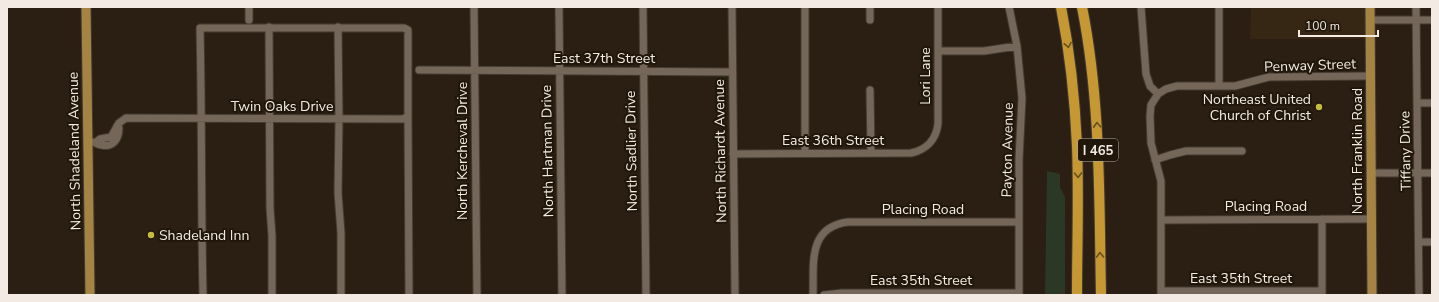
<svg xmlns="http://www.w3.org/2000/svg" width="1439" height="302" viewBox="0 0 1439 302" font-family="'Nunito Sans',sans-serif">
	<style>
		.built { fill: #362614 }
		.green { fill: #2b3826 }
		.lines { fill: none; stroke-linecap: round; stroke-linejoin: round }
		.minor-casing { stroke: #443b33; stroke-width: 9 }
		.major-casing { stroke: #443b33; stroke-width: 11 }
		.highway-casing { stroke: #443b33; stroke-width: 12 }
		.minor { stroke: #746759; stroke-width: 7 }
		.major { stroke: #a58443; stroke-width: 9 }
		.highway { stroke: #c59834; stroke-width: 10 }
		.oneway { stroke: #6a501c }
		.poi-dot { fill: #c4bc3e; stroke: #201609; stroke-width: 1.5 }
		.labels { text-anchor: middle; stroke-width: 4; stroke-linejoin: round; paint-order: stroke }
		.shield { fill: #201609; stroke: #b4aba2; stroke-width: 1 }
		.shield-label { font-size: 13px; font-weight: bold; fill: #f3ebe3 }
		.street-label { font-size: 14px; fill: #f3ebe3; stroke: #201609 }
		.poi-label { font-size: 14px; fill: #f3ebe3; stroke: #201609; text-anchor: end }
	</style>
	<rect width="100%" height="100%" fill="#2a1f12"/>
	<path class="built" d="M1251 7H1365V39H1250Z"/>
	<path class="green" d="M1047 171 1060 174V187L1065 197V295H1045Z"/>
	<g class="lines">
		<defs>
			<path id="minor" d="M249 7V20
				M474 7 477 295
				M559 7 562 295
				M643 7 646 295
				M732 7 735 295
				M1009 7 1017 46 1022 98 1019 160V295
				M1141 7 1146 74 1150 86 1158 94
				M1219 7V86
				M1416 7 1419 295
				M870 20V7
				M1370 20H1432
				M269 27 270 208 272 236V295
				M338 27 339 119 338 193 341 233V295
				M938 51H984L1017 46
				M419 70 732 72
				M870 90 871 153
				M1417 103H1432
				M408 116 409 295
				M92 142C96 142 97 145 101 145 113 148 119 139 119 128L117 126
				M96 142 100 139 111 137 119 123 126 118 403 119 408 116V30L404 28H200C202 117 201 206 203 295
				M805 153V7
				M733 154 911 153C926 150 936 140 938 124V7
				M1155 160 1170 155 1186 151H1242
				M1371 173H1432
				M1161 220 1371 219
				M1419 242H1432
				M1161 291H1322
				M813 295C814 265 807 227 848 222H1019
				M824 295 842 293H1019
				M1161 295V181L1151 143 1150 116 1151 105 1158 94 1166 89 1177 86H1235L1269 77 1370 76
				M1322 295V219"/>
			<path id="major" d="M86 7 90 295
				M1370 7 1372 295"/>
			<path id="highway" d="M1061 7C1070 53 1075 99 1077 146 1079 196 1077 245 1077 295
				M1082 7C1101 102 1099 199 1101 295"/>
		</defs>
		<use href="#minor" class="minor-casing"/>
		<use href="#major" class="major-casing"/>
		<use href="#highway" class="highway-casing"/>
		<use href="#minor" class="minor"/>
		<use href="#major" class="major"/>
		<use href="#highway" class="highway"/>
	</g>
	<defs><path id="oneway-chevron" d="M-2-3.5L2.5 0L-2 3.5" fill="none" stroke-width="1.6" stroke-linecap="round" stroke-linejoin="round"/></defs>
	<g class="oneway">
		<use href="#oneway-chevron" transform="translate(1068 45) rotate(80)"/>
		<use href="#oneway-chevron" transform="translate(1097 125) rotate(-93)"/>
		<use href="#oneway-chevron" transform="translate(1078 175) rotate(89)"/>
		<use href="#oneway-chevron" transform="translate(1100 255) rotate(-92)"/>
	</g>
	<g class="poi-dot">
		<circle cx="1319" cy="107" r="4"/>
		<circle cx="151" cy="235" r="4"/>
	</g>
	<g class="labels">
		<rect class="shield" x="1078" y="139" width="40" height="22" rx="3"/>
		<g class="shield-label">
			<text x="1098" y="155">I 465</text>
		</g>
		<g class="street-label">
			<text x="604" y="63">East 37th Street</text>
			<text transform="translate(1310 65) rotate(-2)" y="5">Penway Street</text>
			<text transform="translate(925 76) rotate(-90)" y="5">Lori Lane</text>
			<text x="282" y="111">Twin Oaks Drive</text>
			<text x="833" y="145">East 36th Street</text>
			<text transform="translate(1007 150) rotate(-89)" y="5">Payton Avenue</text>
			<text transform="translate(74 151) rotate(-91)" y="5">North Shadeland Avenue</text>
			<text transform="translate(462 151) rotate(-90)" y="5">North Kercheval Drive</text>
			<text transform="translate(547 151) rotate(-91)" y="5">North Hartman Drive</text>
			<text transform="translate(631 151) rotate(-91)" y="5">North Sadlier Drive</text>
			<text transform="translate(720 151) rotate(-91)" y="5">North Richardt Avenue</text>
			<text transform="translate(1357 151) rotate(-90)" y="5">North Franklin Road</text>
			<text transform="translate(1405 151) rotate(-91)" y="5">Tiffany Drive</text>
			<text x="1266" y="211">Placing Road</text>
			<text x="923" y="214">Placing Road</text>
			<text x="1241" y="283">East 35th Street</text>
			<text x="921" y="285">East 35th Street</text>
		</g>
		<g class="poi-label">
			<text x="1311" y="104">Northeast United<tspan x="1311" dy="16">Church of Christ</tspan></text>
			<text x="159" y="240" text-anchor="start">Shadeland Inn</text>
		</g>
	</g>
	<rect width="1439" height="302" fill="none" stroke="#f3ebe3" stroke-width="16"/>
	<path d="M1299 30v6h79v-6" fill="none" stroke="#f3ebe3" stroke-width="2"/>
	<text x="1305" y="30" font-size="12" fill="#f3ebe3" stroke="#201609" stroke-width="3" paint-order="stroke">100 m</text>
</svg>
